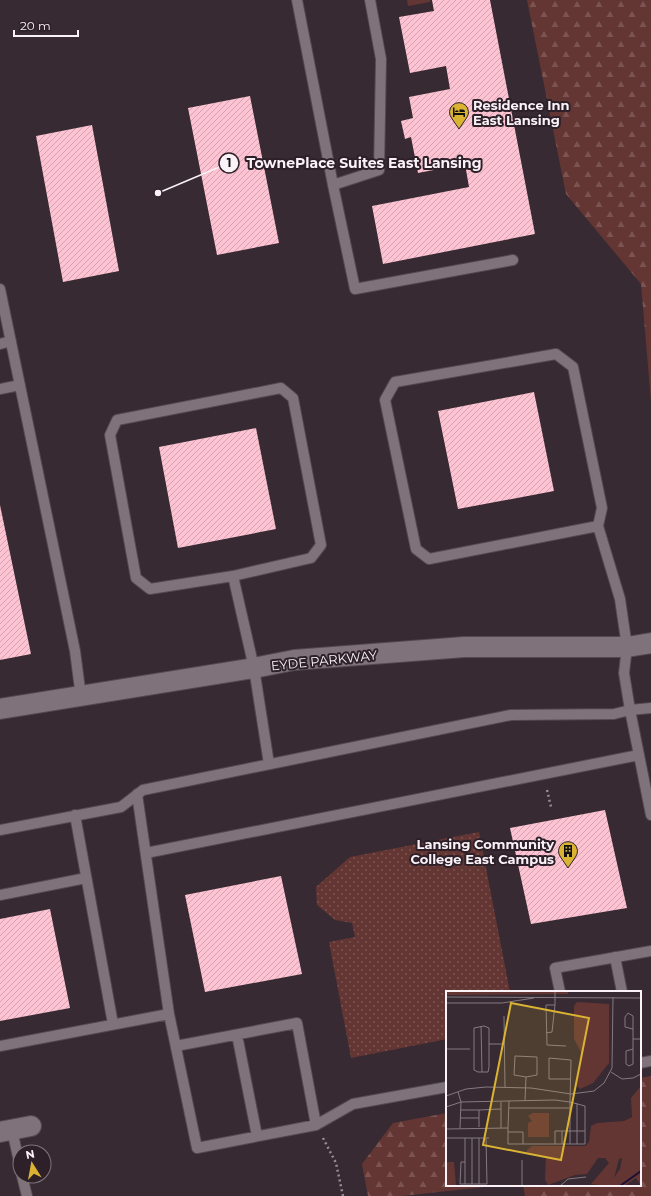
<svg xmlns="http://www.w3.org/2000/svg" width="651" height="1196" viewBox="0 0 651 1196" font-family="Montserrat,sans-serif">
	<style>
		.grass { fill: url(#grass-dots) }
		.forest { fill: url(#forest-firs) }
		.garden { fill: #643633 }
		.building { fill: url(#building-hatch) }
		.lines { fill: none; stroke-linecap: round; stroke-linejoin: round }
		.service-casing { stroke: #53494f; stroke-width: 12 }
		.minor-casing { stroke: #53494f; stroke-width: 22 }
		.path { stroke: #978c93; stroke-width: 2.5; stroke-dasharray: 2 3; stroke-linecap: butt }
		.service { stroke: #80727b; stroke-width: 10 }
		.minor { stroke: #80727b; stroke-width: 20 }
		.labels { text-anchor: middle; stroke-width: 4; stroke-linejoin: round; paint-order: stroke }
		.poi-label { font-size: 13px; font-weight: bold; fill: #faf2f7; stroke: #2d2029; text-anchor: start }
		.street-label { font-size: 13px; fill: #faf2f7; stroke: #2d2029 }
		.inset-river { fill: none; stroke: #1b1034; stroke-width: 2 }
		.inset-road { fill: none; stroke: #857a81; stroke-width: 1 }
		.view { fill: #dab333; fill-opacity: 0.15; stroke: #dab333; stroke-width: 2 }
		.inset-edge { fill: none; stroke: #faf2f7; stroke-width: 2 }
		.leader { fill: none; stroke: #faf2f7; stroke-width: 1.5 }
		.callout-dot { fill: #faf2f7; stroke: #2d2029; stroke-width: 1.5 }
		.mark-label { font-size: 12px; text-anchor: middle; font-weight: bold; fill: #111 }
		.callout-label { font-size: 14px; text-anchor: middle; font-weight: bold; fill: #faf2f7; stroke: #2d2029; stroke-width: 4; stroke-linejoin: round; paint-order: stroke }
	</style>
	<defs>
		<pattern id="grass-dots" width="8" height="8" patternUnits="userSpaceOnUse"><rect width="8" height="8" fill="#643633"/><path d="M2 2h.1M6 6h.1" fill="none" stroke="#7b5451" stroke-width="1.8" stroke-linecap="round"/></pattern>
		<pattern id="forest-firs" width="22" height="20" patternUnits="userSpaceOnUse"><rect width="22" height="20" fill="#643633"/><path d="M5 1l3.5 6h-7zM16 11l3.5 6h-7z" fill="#7b5451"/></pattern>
		<pattern id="building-hatch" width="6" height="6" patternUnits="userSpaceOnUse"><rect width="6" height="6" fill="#fdc3d2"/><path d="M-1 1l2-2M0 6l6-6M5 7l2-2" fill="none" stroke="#d0a4b0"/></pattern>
	</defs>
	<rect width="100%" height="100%" fill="#372a32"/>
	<path class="grass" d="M479 832 510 992H447V1039L351 1058 329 942 355 937 352 923 335 920 317 905 316 887 350 857Z"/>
	<path class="forest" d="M527 0H651V401L641 284 566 194Z
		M651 1076V1196H525L523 1185H640V1078Z
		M447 1113V1185H503L402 1196H368L362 1164 393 1123Z"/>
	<path class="garden" d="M407 0H430V2L408 6Z"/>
	<path class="building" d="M432 0H490L535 234 383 264 372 206 469 187 465 164 418 173 411 137 405 139 401 121 413 118 409 97 450 89 446 66 410 73 399 17 434 11Z
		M250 96 279 243 217 255 188 108Z
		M92 125 119 271 63 282 36 136Z
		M534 392 554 491 458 509 438 411Z
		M256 428 276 529 178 548 159 447Z
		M0 505 31 654 0 660Z
		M605 810 627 908 531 924 510 828Z
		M281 876 302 974 205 992 185 895Z
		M50 909 70 1008 0 1021V919Z"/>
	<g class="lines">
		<defs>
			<path id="service" d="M297 0 333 185 355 289 513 260
				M333 185 379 170 381 59 370 0
				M0 289 75 651 81 697
				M0 344 11 341
				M0 389 20 385
				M598 526 429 559 416 549 385 400 395 382 556 354 573 367 602 508 598 526 620 599 627 647 624 673 630 710 651 708
				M233 576 150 589 136 578 110 435 117 420 281 388 293 398 321 545 311 558 233 576 254 668 269 764
				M137 794 169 1014
				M75 815 113 1024
				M0 830 121 807 143 790 511 715 614 714 630 710 651 815
				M146 853 639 755
				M0 895 86 878
				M615 957 622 992
				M560 992 555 968 651 951
				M237 1035 257 1136
				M0 1046 169 1014 197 1148 316 1125 353 1104 447 1087
				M176 1046 297 1023 316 1125
				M640 1063 651 1061
				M12 1130 20 1166
				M22 1176 27 1196"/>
			<path id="minor" d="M0 709 254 668 294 660 464 647H627L651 643
				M0 1132 31 1126"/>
		</defs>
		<use href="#service" class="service-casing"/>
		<use href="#minor" class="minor-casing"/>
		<path class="path" d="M547 790 551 807
			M323 1138 336 1163 343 1196"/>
		<use href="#service" class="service"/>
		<use href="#minor" class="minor"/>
	</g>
	<defs>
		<symbol id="hotel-pin" viewBox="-11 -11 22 30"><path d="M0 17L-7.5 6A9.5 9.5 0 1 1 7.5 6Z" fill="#dab333" stroke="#2d2029"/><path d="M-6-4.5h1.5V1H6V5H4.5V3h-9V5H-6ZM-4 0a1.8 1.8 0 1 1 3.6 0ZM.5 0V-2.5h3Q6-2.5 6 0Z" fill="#111"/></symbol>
		<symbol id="building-pin" viewBox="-11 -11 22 30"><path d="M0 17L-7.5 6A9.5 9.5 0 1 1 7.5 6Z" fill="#dab333" stroke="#2d2029"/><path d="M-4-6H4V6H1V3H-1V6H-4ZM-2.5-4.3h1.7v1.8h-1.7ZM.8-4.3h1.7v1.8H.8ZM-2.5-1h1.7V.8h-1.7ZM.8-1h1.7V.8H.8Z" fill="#111"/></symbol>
	</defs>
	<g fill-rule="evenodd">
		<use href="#hotel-pin" x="448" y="101" width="22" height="30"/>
		<use href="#building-pin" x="557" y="840" width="22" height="30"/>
	</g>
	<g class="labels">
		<g class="poi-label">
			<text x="473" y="110">Residence Inn<tspan x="473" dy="15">East Lansing</tspan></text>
			<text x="554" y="849" text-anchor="end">Lansing Community<tspan x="554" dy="15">College East Campus</tspan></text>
		</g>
		<g class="street-label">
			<text transform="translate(324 660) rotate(-6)" y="5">EYDE PARKWAY</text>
		</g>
	</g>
	<g transform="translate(446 991)">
		<rect width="195" height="195" fill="#372a32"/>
		<path d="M87 122H103V146H82V132L86 130 82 125Z" fill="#643633"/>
		<path d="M131 11 163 13V72L147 92 134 98 131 95 135 61 128 48V15ZM195 95V161L173 168 167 191 163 195 145 193 163 172 159 167H152L141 183 129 184 102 194 99 189 100 165 81 163V159L86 155H139L143 151 145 135 151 132 178 130 186 126 185 107ZM0 171H8L10 194 52 195H0Z" fill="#643633"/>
		<path d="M195 155V195L190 187 178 195H159L160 190 167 188 174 178 177 163Z" fill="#643633"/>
		<path d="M0 0H122V3L0 4Z" fill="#643633"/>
		<path class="inset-river" d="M174 195 195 180"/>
		<path class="inset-road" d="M109 0V14H100L101 54 120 55M0 6 195 7M0 12H56L88 7M58 25 59 97M35 35 36 81M38 35 43 37V76L42 81H32L28 79V37ZM187 38 179 36V26L182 22 187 25V48H195M100 42 106 41 109 14M187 48V73L183 75 180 73V60L187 58M43 53H58M0 58H24M165 81 176 88 187 87 195 83M12 101 15 111 14 137M0 105 20 98 40 96 85 97 125 103 148 100 158 92 166 77 167 6M79 109 80 86 91 84V66L69 65 68 84 80 86M0 116 15 111 109 109 124 111V153M63 117H124M15 119H33V136M33 119 55 118M14 127H33M55 137V111M62 137 63 110M0 138 62 137V153H139V115L124 111 125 69 103 67V88H124M116 140V153M62 141H77V153M0 147H43M19 147V171H15L14 193H41L40 147M109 153V140H139M131 153V112M76 169V195M19 193V171M26 193V147M33 193V147M114 195 122 188 140 186"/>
		<path class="view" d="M65 12 143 27 115 169 37 154Z"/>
		<rect width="195" height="195" class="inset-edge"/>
	</g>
	<path class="leader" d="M158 193L229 163"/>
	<g class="callout-dot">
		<circle cx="158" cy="193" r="4"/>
		<circle cx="229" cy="163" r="10"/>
	</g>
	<g class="mark-label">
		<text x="229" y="167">1</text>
	</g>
	<g class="callout-label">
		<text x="364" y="168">TownePlace Suites East Lansing</text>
	</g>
	<g transform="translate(32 1164) rotate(349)"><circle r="19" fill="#2d2029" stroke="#7f747b"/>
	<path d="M0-3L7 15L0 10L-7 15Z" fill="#dab333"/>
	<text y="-6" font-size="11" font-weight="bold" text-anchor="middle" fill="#faf2f7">N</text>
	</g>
	<path d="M14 30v6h64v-6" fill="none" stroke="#faf2f7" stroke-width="2"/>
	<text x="20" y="30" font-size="12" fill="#faf2f7" stroke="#2d2029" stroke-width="3" paint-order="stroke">20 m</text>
</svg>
